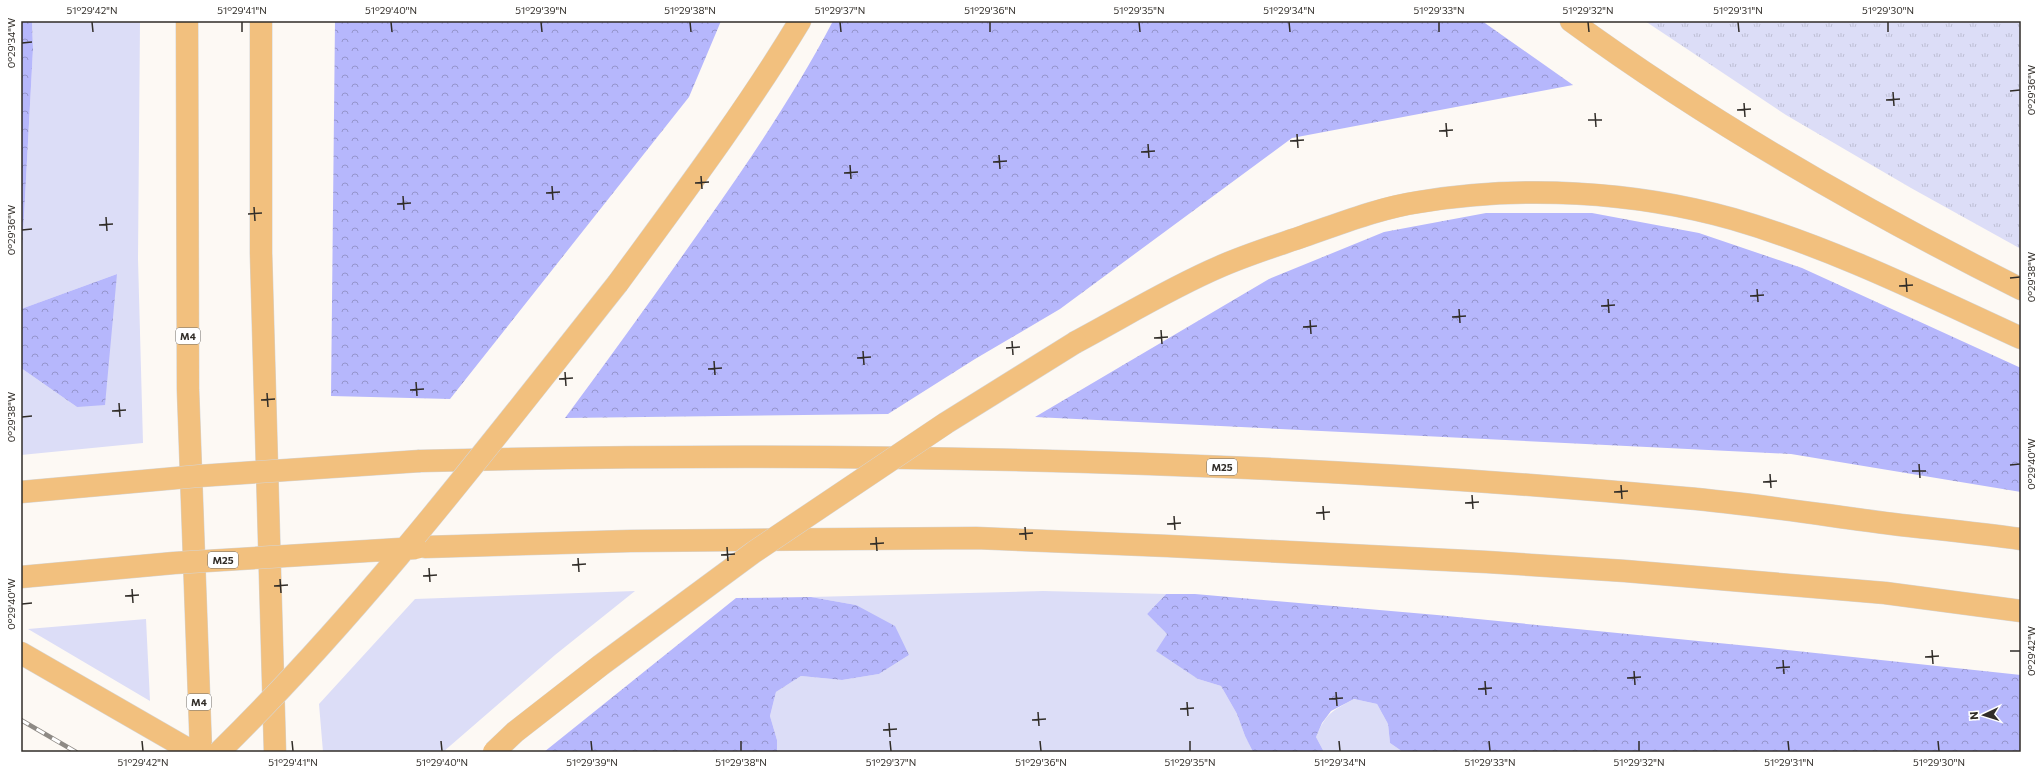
<svg xmlns="http://www.w3.org/2000/svg" width="2042" height="773" viewBox="0 0 2042 773" font-family="Commissioner,sans-serif">
	<style>
		.grass { fill: #dcddf7 }
		.forest { fill: url(#forest-crowns) }
		.park { fill: url(#park-tufts) }
		.lines { fill: none; stroke-linecap: round; stroke-linejoin: round }
		.highway-casing { stroke: #d6d5d4; stroke-width: 23 }
		.highway { stroke: #f2c07e; stroke-width: 22 }
		.rail-casing { stroke: #8e8a85; stroke-width: 4.5 }
		.rail { stroke: #fff; stroke-width: 3; stroke-dasharray: 9; stroke-linecap: butt }
		.highway-bridge-casing { stroke: #d6d5d4; stroke-width: 23; stroke-linecap: butt }
		.highway-bridge { stroke: #f2c07e; stroke-width: 22 }
		.ticks { fill: none; stroke: #312d28; stroke-width: 1.5 }
		.labels { text-anchor: middle; stroke-width: 3; stroke-linejoin: round; paint-order: stroke }
		.shield { fill: #fff; stroke: #6f6c68; stroke-width: 1 }
		.shield-label { font-size: 10px; font-weight: bold; fill: #312d28 }
		.neatline { fill: none; stroke: #312d28; stroke-width: 1.5 }
		.ticks-label { font-size: 10px; text-anchor: middle; fill: #312d28 }
	</style>
	<defs>
		<pattern id="forest-crowns" width="20" height="18" patternUnits="userSpaceOnUse"><rect width="20" height="18" fill="#b6b7fc"/><path d="M2 6a3 3 0 1 1 6 0M12 15a3 3 0 1 1 6 0" fill="none" stroke="#9595cc"/></pattern>
		<pattern id="park-tufts" width="24" height="20" patternUnits="userSpaceOnUse"><rect width="24" height="20" fill="#dcddf7"/><path d="M3 7l-1-3M5 7V3M7 7l1-3M15 17l-1-3M17 17v-4M19 17l1-3" fill="none" stroke="#bdbed4"/></pattern>
	</defs>
	<rect width="100%" height="100%" fill="#fdf9f4"/>
	<path class="grass" d="M32 21H140L138 259 143 443 21 455V368L77 407 117 274 21 309V272L33 49Z
		M635 591 555 655 443 752H323L319 704 415 599Z
		M1043 591 1166 594 1147 614 1167 634 1198 679 1221 686 1237 714 1245 736 1253 752H777V740L770 716 776 692 801 676 842 680 879 674 909 655 856 605 811 597Z
		M146 619 150 701 28 629Z
		M1354 699 1377 704 1388 724 1390 743 1403 752H1324L1316 737C1326 713 1332 711 1354 699Z"/>
	<path class="forest" d="M21 21H32L33 49 21 272Z
		M335 21H721L689 97 450 399 331 396Z
		M833 21H1482L1573 85 1292 138 1060 309 975 359 888 414 565 418C614 352 662 285 709 218 753 155 797 90 833 21Z
		M1486 213H1592L1699 233 1802 268 2021 368V492L1791 454 1035 417 1269 279 1384 232Z
		M117 274 105 405 77 407 21 368V309Z
		M1166 594H1195L1437 615 1769 648 2021 675V752H1403L1390 743 1388 724 1377 704 1354 699 1331 711 1322 723 1316 737 1324 752H1253L1245 736 1237 714 1221 686 1198 679 1156 651 1167 634 1147 614Z
		M811 597 856 605 895 626 909 655 879 674 842 680 801 676 776 692 770 716 777 740V752H544L736 598Z"/>
	<path class="park" d="M1645 21H2021V249L1911 188 1786 115Z"/>
	<g class="lines">
		<defs>
			<path id="highway" d="M187 21 188 390 201 752
				M261 21V253L275 752
				M1571 21C1712 124 1865 211 2021 289
				M618 283C681 197 745 112 800 21
				M1076 342C1123 317 1170 288 1219 267 1246 255 1275 246 1304 236 1342 223 1379 208 1419 202 1522 185 1633 191 1733 219 1833 248 1927 295 2021 338
				M420 461C842 450 1265 459 1685 498 1755 504 1823 515 1893 524 1936 529 1978 533 2021 539
				M425 547 630 541 976 538 1168 546 1487 562 1625 571 1885 593 2021 611
				M21 653 193 752"/>
		</defs>
		<use href="#highway" class="highway-casing"/>
		<use href="#highway" class="highway"/>
		<defs>
			<path id="rail" d="M21 720 76 752"/>
		</defs>
		<use href="#rail" class="rail-casing"/>
		<use href="#rail" class="rail"/>
		<defs>
			<path id="highway-bridge" d="M21 492 199 476 420 461
				M21 577 174 563 416 548
				M219 752C366 608 490 444 618 283
				M494 752 515 732 601 665 754 552 946 423 1076 342"/>
		</defs>
		<use href="#highway-bridge" class="highway-bridge-casing"/>
		<use href="#highway-bridge" class="highway-bridge"/>
	</g>
	<path class="ticks" d="M92 22 93 32M242 22V32M391 22 392 32M541 22 542 32M690 22 691 32M840 22 841 32M990 22V32M1139 22 1140 32M1289 22 1290 32M1439 22V32M1588 22 1589 32M1738 22 1739 32M1888 22V32M22 43 32 42M2010 91 2020 90M1893 92 1894 106M1886 100 1900 99M1744 103 1745 117M1737 110 1751 109M1595 113 1596 127M1588 120H1602M1446 123 1447 137M1439 131 1453 130M1297 134 1298 148M1290 141 1304 140M1148 144 1149 158M1141 152 1155 151M999 155 1000 169M993 162 1007 161M850 165 851 179M844 173 858 172M701 176 702 189M695 183 709 182M552 186 553 200M546 193 560 192M403 196 404 210M397 204 411 203M254 207 255 221M248 214 262 213M106 217 107 231M99 225 113 224M22 230 32 229M1906 278 1907 292M2010 278 2020 277M1899 286 1913 285M1757 289 1758 302M1750 296 1764 295M1608 299 1609 313M1601 306 1615 305M1459 309 1460 323M1452 317 1466 316M1310 320 1311 334M1303 327 1317 326M1161 330 1162 344M1154 338 1168 337M1012 341 1013 355M1006 348 1020 347M863 351 864 365M857 358 871 357M714 361 715 375M708 369 722 368M565 372 566 386M559 379 573 378M416 382 417 396M410 390 424 389M267 393 268 407M261 400 275 399M119 403 120 417M112 411 126 410M22 417 32 416M1919 464 1920 478M2010 465 2020 464M1912 471H1926M1770 474 1771 488M1763 482 1777 481M1621 485 1622 499M1614 492 1628 491M1472 495 1473 509M1465 503 1479 502M1323 506 1324 520M1316 513 1330 512M1174 516 1175 530M1167 524 1181 523M1025 527 1026 540M1019 534 1033 533M876 537 877 551M870 544 884 543M727 547 728 561M721 555 735 554M578 558 579 572M572 565 586 564M429 568 430 582M423 576 437 575M280 579 281 593M274 586 288 585M132 589 133 603M125 596 139 595M22 604 32 603M1932 650 1933 664M2010 651H2020M1925 657 1939 656M1783 660 1784 674M1776 668 1790 667M1634 671 1635 685M1627 678 1641 677M1485 681 1486 695M1478 689 1492 688M1336 692 1337 706M1329 699 1343 698M1187 702 1188 716M1180 709 1194 708M1038 712 1039 726M1032 720 1046 719M889 723 890 737M883 730 897 729M142 741 143 751M292 741 293 751M441 741 442 751M591 741 592 751M741 741V751M890 741 891 751M1040 741 1041 751M1190 741V751M1339 741 1340 751M1489 741 1490 751M1639 741V751M1788 741 1789 751M1938 741 1939 751"/>
	<g class="labels">
		<g class="shield">
			<rect x="176" y="328" width="24" height="16" rx="3"/>
			<rect x="1207" y="459" width="30" height="16" rx="3"/>
			<rect x="208" y="552" width="30" height="16" rx="3"/>
			<rect x="187" y="694" width="24" height="16" rx="3"/>
		</g>
		<g class="shield-label">
			<text x="188" y="340">M4</text>
			<text x="1222" y="471">M25</text>
			<text x="223" y="564">M25</text>
			<text x="199" y="706">M4</text>
		</g>
	</g>
	<rect width="2042" height="773" fill="none" stroke="#ffffff" stroke-width="44"/>
	<g transform="translate(1984 715) rotate(266)" stroke="#ffffff" stroke-width="3" paint-order="stroke">
	<path d="M0-3L7 15L0 10L-7 15Z" fill="#312d28"/>
	<text y="-6" font-size="11" font-weight="bold" text-anchor="middle" fill="#312d28">N</text>
	</g>
	<rect x="22" y="22" width="1998" height="729" class="neatline"/>
	<g class="ticks-label">
		<text x="92" y="14">51°29'42"N</text>
		<text x="242" y="14">51°29'41"N</text>
		<text x="391" y="14">51°29'40"N</text>
		<text x="541" y="14">51°29'39"N</text>
		<text x="690" y="14">51°29'38"N</text>
		<text x="840" y="14">51°29'37"N</text>
		<text x="990" y="14">51°29'36"N</text>
		<text x="1139" y="14">51°29'35"N</text>
		<text x="1289" y="14">51°29'34"N</text>
		<text x="1439" y="14">51°29'33"N</text>
		<text x="1588" y="14">51°29'32"N</text>
		<text x="1738" y="14">51°29'31"N</text>
		<text x="1888" y="14">51°29'30"N</text>
		<text transform="translate(11 43) rotate(-90)" y="4">0°29'34"W</text>
		<text transform="translate(2031 90) rotate(-90)" y="4">0°29'36"W</text>
		<text transform="translate(11 230) rotate(-90)" y="4">0°29'36"W</text>
		<text transform="translate(2031 277) rotate(-90)" y="4">0°29'38"W</text>
		<text transform="translate(11 417) rotate(-90)" y="4">0°29'38"W</text>
		<text transform="translate(2031 464) rotate(-90)" y="4">0°29'40"W</text>
		<text transform="translate(11 604) rotate(-90)" y="4">0°29'40"W</text>
		<text transform="translate(2031 651) rotate(-90)" y="4">0°29'42"W</text>
		<text x="143" y="766">51°29'42"N</text>
		<text x="293" y="766">51°29'41"N</text>
		<text x="442" y="766">51°29'40"N</text>
		<text x="592" y="766">51°29'39"N</text>
		<text x="741" y="766">51°29'38"N</text>
		<text x="891" y="766">51°29'37"N</text>
		<text x="1041" y="766">51°29'36"N</text>
		<text x="1190" y="766">51°29'35"N</text>
		<text x="1340" y="766">51°29'34"N</text>
		<text x="1490" y="766">51°29'33"N</text>
		<text x="1639" y="766">51°29'32"N</text>
		<text x="1789" y="766">51°29'31"N</text>
		<text x="1939" y="766">51°29'30"N</text>
	</g>
</svg>
